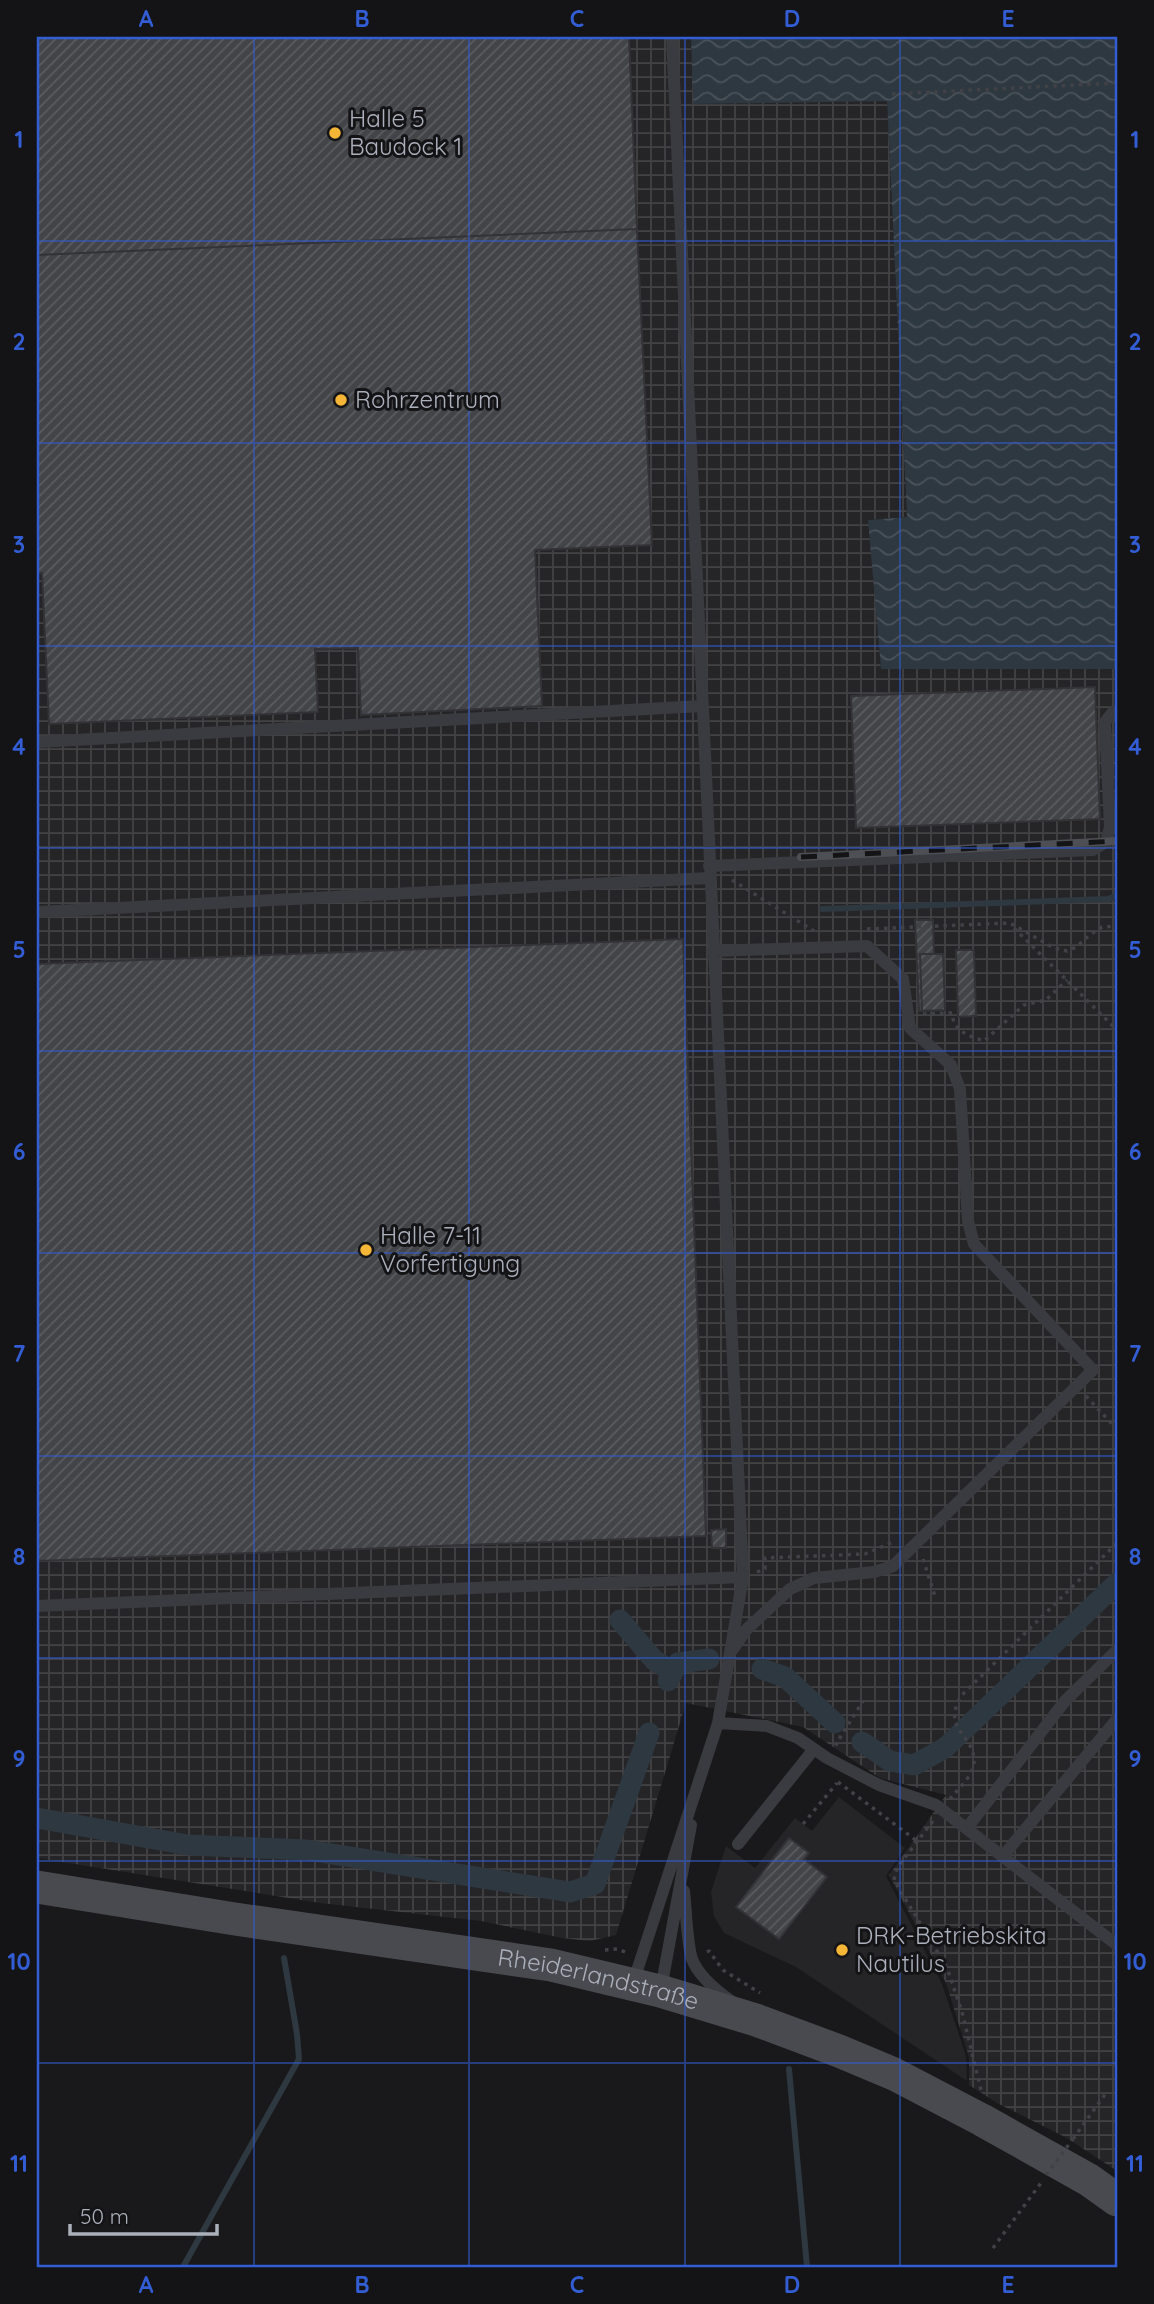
<svg xmlns="http://www.w3.org/2000/svg" width="1154" height="2304" viewBox="0 0 1154 2304" font-family="Quicksand,sans-serif">
	<style>
		.built { fill: #252528 }
		.industrial { fill: url(#industrial-grid) }
		.water { fill: url(#water-waves) }
		.lines { fill: none; stroke-linecap: round; stroke-linejoin: round }
		.stream { stroke: #2e3840; stroke-width: 6 }
		.canal { stroke: #2e3840; stroke-width: 21 }
		.building { fill: url(#building-hatch); stroke: #333337; stroke-width: 2 }
		.path { stroke: #404247; stroke-width: 3.5; stroke-dasharray: 3.5 5; stroke-linecap: butt }
		.service { stroke: #3a3b40; stroke-width: 12 }
		.secondary { stroke: #484a50; stroke-width: 33 }
		.rail-casing { stroke: #4d4f55; stroke-width: 8 }
		.rail { stroke: #141416; stroke-width: 5; stroke-dasharray: 16; stroke-linecap: butt }
		.path-bridge { stroke: #404247; stroke-width: 3.5; stroke-dasharray: 3.5 5; stroke-linecap: butt }
		.grid { fill: none; stroke: #325dd4; stroke-width: 2; stroke-opacity: 0.55 }
		.poi-dot { fill: #f5b537; stroke: #141416; stroke-width: 2.5 }
		.labels { text-anchor: middle; stroke-width: 6; stroke-linejoin: round; paint-order: stroke }
		.poi-label { font-size: 24px; fill: #abb0bb; stroke: #141416; text-anchor: start }
		.street-label { font-size: 24px; fill: #abb0bb; stroke: #141416 }
		.neatline { fill: none; stroke: #325dd4; stroke-width: 2.5 }
		.grid-label { font-size: 23px; text-anchor: middle; font-weight: bold; fill: #325dd4 }
	</style>
	<defs>
		<pattern id="industrial-grid" width="8" height="8" patternUnits="userSpaceOnUse" patternTransform="scale(1.75)"><rect width="8" height="8" fill="#252528"/><path d="M0 4h8M4 0v8" fill="none" stroke="#424245"/></pattern>
		<pattern id="water-waves" width="16" height="10" patternUnits="userSpaceOnUse" patternTransform="scale(1.75)"><rect width="16" height="10" fill="#2e3840"/><path d="M0 5q4-4 8 0t8 0" fill="none" stroke="#4a525a"/></pattern>
		<pattern id="building-hatch" width="6" height="6" patternUnits="userSpaceOnUse" patternTransform="scale(1.75)"><rect width="6" height="6" fill="#434448"/><path d="M-1 1l2-2M0 6l6-6M5 7l2-2" fill="none" stroke="#5b5c60"/></pattern>
	</defs>
	<rect width="100%" height="100%" fill="#19191b"/>
	<path class="built" d="M839 1797 905 1848 886 1876 942 1984 966 2056 967 2081 796 1967 724 1933 714 1916 711 1892 726 1846 755 1868 795 1818 812 1831Z"/>
	<path class="industrial" d="M37 37H691L694 104 887 100 907 517 869 520 881 669H1117V2171L1067 2138 997 2103 969 2085V2057L946 1983 889 1875 946 1795 880 1778 803 1727 686 1703 616 1935 590 1941 562 1938 481 1921 320 1903 37 1858Z"/>
	<path class="water" d="M691 37H1117V669H881L868 520 907 517 887 101 693 104Z"/>
	<g class="lines">
		<path class="stream" d="M822 909 1109 899 1117 895
			M789 2069 807 2267
			M183 2267 299 2059 297 2034 284 1958"/>
		<path class="canal" d="M620 1620 654 1660 673 1672
			M762 1669 785 1677 835 1723
			M668 1681 678 1663 709 1659
			M862 1742 890 1761 914 1765 945 1748 1117 1583
			M37 1818 188 1845 307 1850 570 1892 595 1884 649 1733"/>
	</g>
	<path class="building" d="M37 37H629L637 229 37 255Z
		M637 229 652 545 535 550 542 706 361 715 358 648 315 649 318 712 49 724 42 573H37V255Z
		M1095 687 1100 819 856 828 851 696Z
		M915 920H933L934 954H920L922 1011H919Z
		M683 939 706 1536 37 1561V964Z
		M956 950H974L976 1016 958 1017Z
		M920 954H943L945 1010 922 1011Z
		M726 1529V1548H712L711 1530Z
		M789 1838 809 1853 804 1859 827 1877 779 1939 736 1907Z"/>
	<g class="lines">
		<path class="path" d="M892 94 1117 83
			M732 880 814 931
			M1014 928 1117 1030
			M867 929 1010 923 1054 948 1067 951 1076 947 1091 934 1102 927 1117 926
			M923 1014 952 1013C953 1031 969 1036 984 1041L1024 1005 1046 1000 1067 980
			M1086 1396 1113 1425
			M923 1559 935 1596
			M757 1572 765 1569V1558L865 1554 893 1542
			M838 1745 836 1744 863 1701
			M838 1782 917 1841
			M950 1799C959 1788 973 1776 974 1762 975 1734 941 1731 961 1696L1117 1543
			M933 1821 897 1868 894 1880 947 1968 962 2012 981 2090
			M803 1824 837 1783
			M605 1950 617 1949 628 1953
			M707 1952 709 1951 723 1970 760 1993
			M1073 2139 1106 2093
			M993 2248 1041 2183"/>
		<path class="service" d="M37 742 702 706
			M709 866 1093 850 1106 842 1110 827 1105 722 1113 712 1117 711
			M37 912 709 878
			M713 951 867 946 903 979 910 1028 951 1065 960 1089 968 1221 974 1244 1093 1370 893 1566 874 1572 814 1578 790 1589 746 1630 733 1649
			M37 1606 743 1577
			M718 1723 767 1726 798 1738 827 1758 879 1785 936 1805 1117 1945
			M967 1828 1065 1701 1117 1650
			M738 1844 814 1749
			M1003 1856 1117 1719
			M684 1891C686 1908 687 1945 692 1959 698 1975 717 1991 731 2001
			M633 1983 718 1723 743 1577 672 37
			M661 1989 691 1825"/>
		<path class="secondary" id="s1" d="M37 1887 235 1919 551 1965 660 1991 756 2020 839 2051 894 2074 982 2120 1089 2180 1117 2200"/>
		<defs>
			<path id="rail" d="M801 857 1117 841"/>
		</defs>
		<use href="#rail" class="rail-casing"/>
		<use href="#rail" class="rail"/>
		<path class="path-bridge" d="M1046 2175 1073 2139"/>
	</g>
	<path class="grid" d="M254 37V2267M469 37V2267M685 37V2267M900 37V2267M37 241H1117M37 443H1117M37 646H1117M37 848H1117M37 1051H1117M37 1253H1117M37 1456H1117M37 1658H1117M37 1861H1117M37 2063H1117"/>
	<g class="poi-dot">
		<circle cx="335" cy="133" r="7"/>
		<circle cx="341" cy="400" r="7"/>
		<circle cx="366" cy="1250" r="7"/>
		<circle cx="842" cy="1950" r="7"/>
	</g>
	<g class="labels">
		<g class="poi-label">
			<text x="349" y="127">Halle 5<tspan x="349" dy="28">Baudock 1</tspan></text>
			<text x="355" y="408">Rohrzentrum</text>
			<text x="380" y="1244">Halle 7-11<tspan x="380" dy="28">Vorfertigung</tspan></text>
			<text x="856" y="1944">DRK-Betriebskita<tspan x="856" dy="28">Nautilus</tspan></text>
		</g>
		<g class="street-label">
			<text dy="8" stroke="none"><textPath href="#s1" startOffset="569">Rheiderlandstraße</textPath></text>
		</g>
	</g>
	<rect width="1154" height="2304" fill="none" stroke="#141416" stroke-width="77"/>
	<path d="M70 2224v10h147v-10" fill="none" stroke="#abb0bb" stroke-width="3.5"/>
	<text x="80" y="2224" font-size="21" fill="#abb0bb" stroke="#141416" stroke-width="5" paint-order="stroke">50 m</text>
	<rect x="38" y="38" width="1078" height="2228" class="neatline"/>
	<g class="grid-label">
		<text x="146" y="27">A</text>
		<text x="362" y="27">B</text>
		<text x="577" y="27">C</text>
		<text x="792" y="27">D</text>
		<text x="1008" y="27">E</text>
		<text x="19" y="148">1</text>
		<text x="1135" y="148">1</text>
		<text x="19" y="350">2</text>
		<text x="1135" y="350">2</text>
		<text x="19" y="553">3</text>
		<text x="1135" y="553">3</text>
		<text x="19" y="755">4</text>
		<text x="1135" y="755">4</text>
		<text x="19" y="958">5</text>
		<text x="1135" y="958">5</text>
		<text x="19" y="1160">6</text>
		<text x="1135" y="1160">6</text>
		<text x="19" y="1362">7</text>
		<text x="1135" y="1362">7</text>
		<text x="19" y="1565">8</text>
		<text x="1135" y="1565">8</text>
		<text x="19" y="1767">9</text>
		<text x="1135" y="1767">9</text>
		<text x="19" y="1970">10</text>
		<text x="1135" y="1970">10</text>
		<text x="19" y="2172">11</text>
		<text x="1135" y="2172">11</text>
		<text x="146" y="2293">A</text>
		<text x="362" y="2293">B</text>
		<text x="577" y="2293">C</text>
		<text x="792" y="2293">D</text>
		<text x="1008" y="2293">E</text>
	</g>
</svg>
